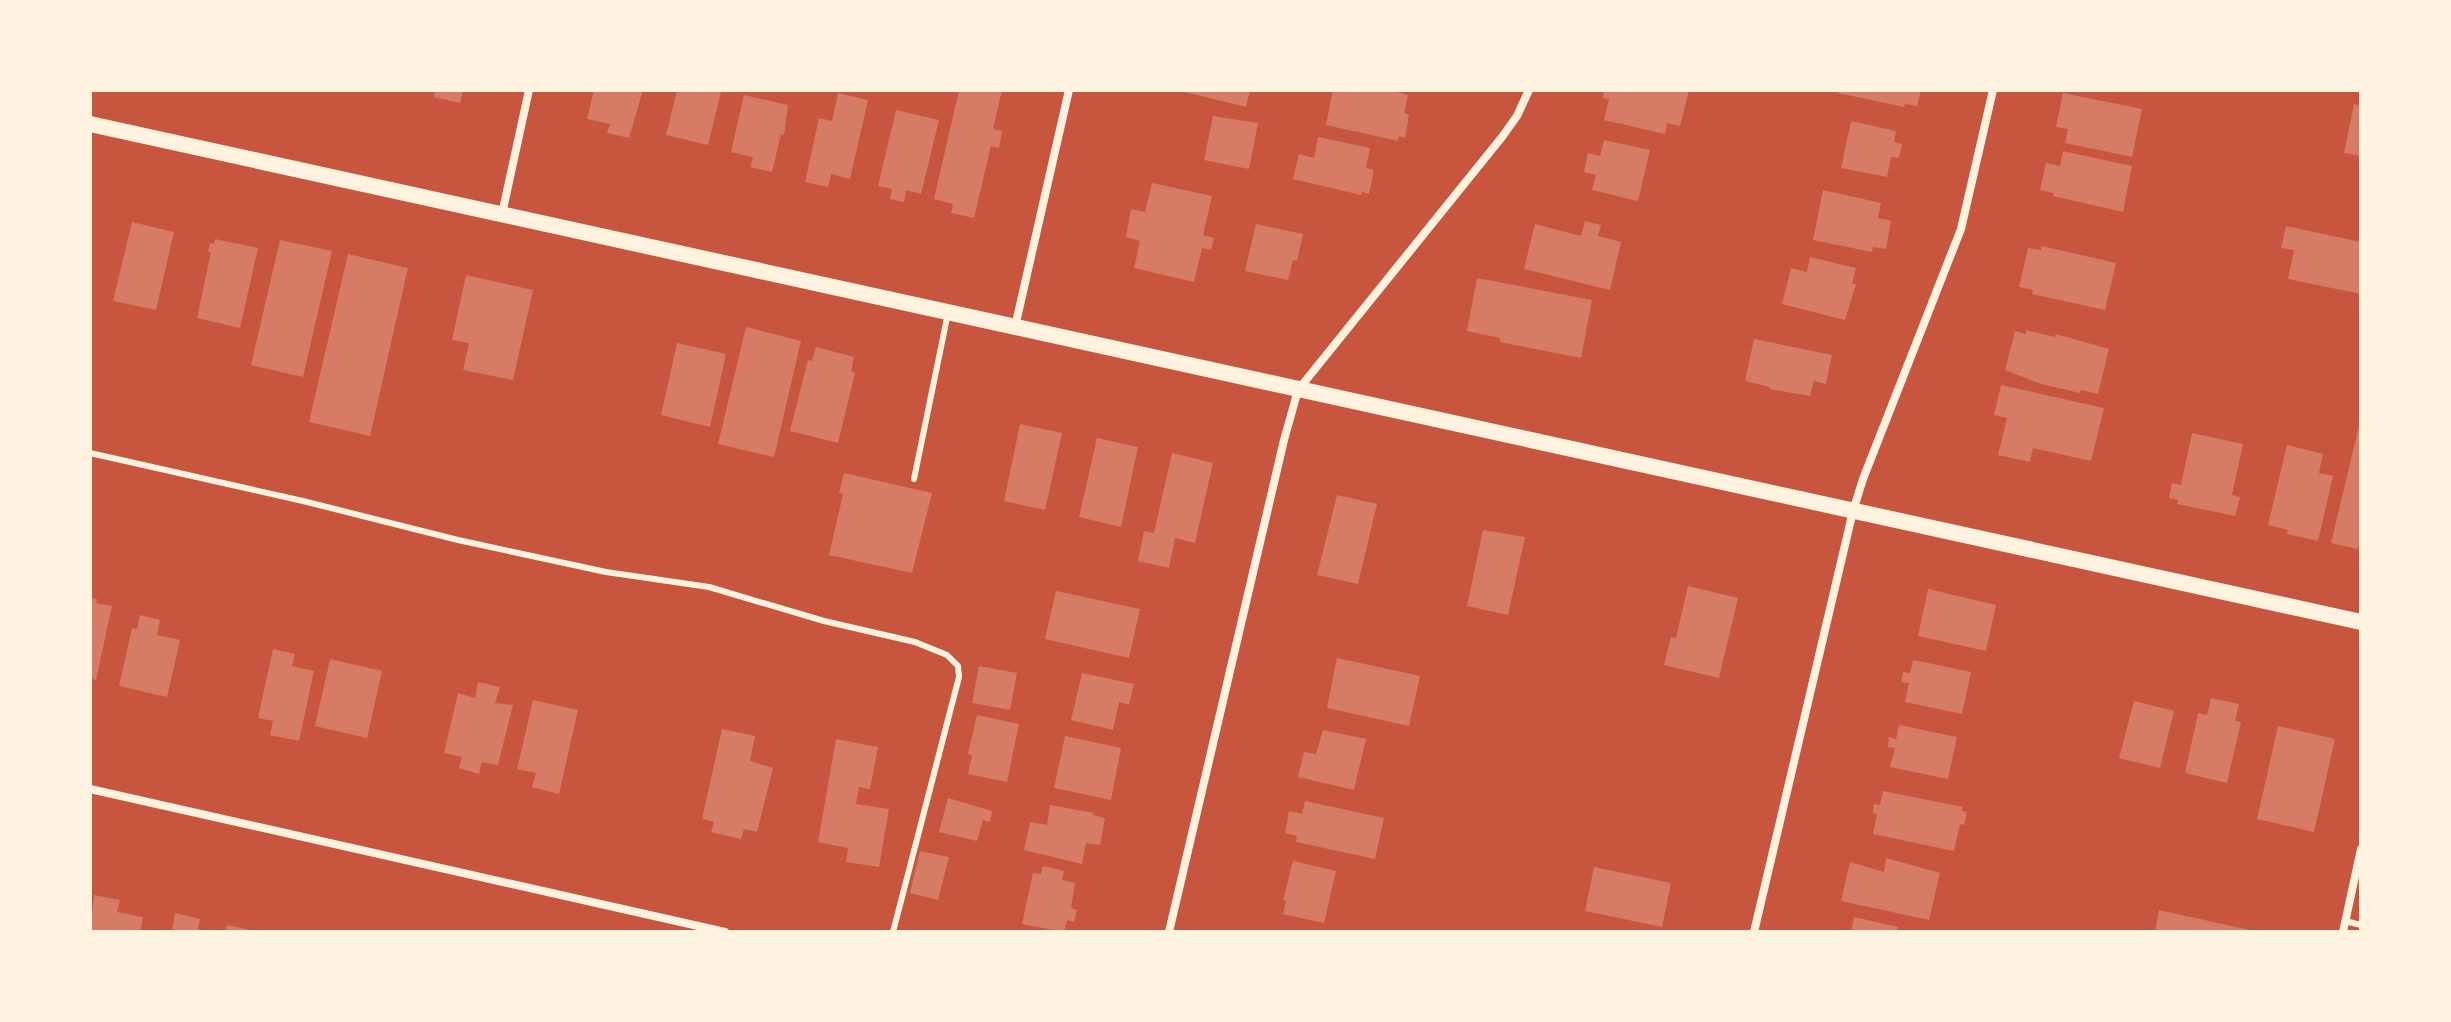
<svg xmlns="http://www.w3.org/2000/svg" width="2451" height="1022" viewBox="0 0 2451 1022" font-family="'Archivo Narrow',sans-serif">
	<style>
		.building { fill: #d67c66 }
		.lines { fill: none; stroke-linecap: round; stroke-linejoin: round }
		.service { stroke: #fff3e0; stroke-width: 6 }
		.minor { stroke: #fff3e0; stroke-width: 8 }
		.secondary { stroke: #fff3e0; stroke-width: 16 }
	</style>
	<rect width="100%" height="100%" fill="#c8553d"/>
	<path class="building" d="M435 90H463L460 103 434 97Z
		M594 90H643L629 138 607 133 610 124 587 119Z
		M677 90 721 92 708 145 666 135Z
		M959 90H1002L993 129 1002 131 999 148 991 146 974 218 951 213 953 204 934 199Z
		M1177 90H1250L1246 107Z
		M1333 90H1388L1408 95 1404 113 1409 115 1405 138 1399 136 1398 141 1326 125Z
		M1604 90H1689L1680 126 1667 123 1665 134 1604 120 1609 99 1603 98Z
		M1838 90H1921L1917 106 1905 104 1904 107 1838 93Z
		M838 93 868 100 850 179 831 174 828 187 805 182 819 118 832 121Z
		M2063 93 2142 109 2132 157 2065 143 2068 129 2056 127Z
		M744 95 788 105 784 135 781 134 772 172 750 167 753 157 731 152Z
		M2354 104 2361 106V156L2344 153Z
		M896 110 939 120 921 194 906 190 904 202 890 199 892 189 878 186Z
		M1213 116 1258 123 1249 169 1204 160Z
		M1851 121 1896 131 1894 142 1902 144 1899 158 1891 157 1887 177 1841 168Z
		M1318 137 1370 148 1366 168 1374 170 1369 194 1362 192 1361 195 1293 179 1299 154 1314 158Z
		M1604 140 1650 150 1638 201 1592 190 1596 175 1584 172 1588 153 1600 156Z
		M2063 151 2132 166 2123 212 2053 196 2054 193 2040 190 2046 163 2060 166Z
		M1152 183 1212 196 1203 235 1214 238 1211 250 1202 248 1194 282 1134 268 1140 241 1126 237 1131 209 1145 212Z
		M1823 190 1881 203 1878 218 1891 221 1886 249 1873 247 1872 252 1813 240Z
		M1585 221 1601 225 1598 236 1621 242 1610 290 1524 269 1535 224 1581 236Z
		M132 222 174 232 156 310 113 301Z
		M1256 224 1303 234 1297 261 1293 260 1288 280 1245 271Z
		M2286 226 2361 242V294L2288 279 2294 250 2281 248Z
		M215 239 258 248 240 328 197 318 211 252H208L210 243 214 244Z
		M280 240 332 251 303 377 251 365Z
		M2041 246 2116 263 2105 310 2032 294 2033 290 2019 287 2028 248 2041 250Z
		M348 254 408 268 370 436 309 422Z
		M1810 257 1856 268 1852 284H1856L1845 320 1782 304 1791 268 1807 272Z
		M466 275 533 290 513 380 463 370 469 343 452 340Z
		M1477 278 1592 300 1581 358 1500 342V338L1467 331Z
		M746 327 801 341 774 457 718 444Z
		M2026 330 2055 337 2056 334 2109 349 2098 394 2081 390 2080 393 2041 384 2005 370 2015 331 2026 334Z
		M1754 339 1832 355 1826 384 1814 381 1810 396 1770 389V387L1745 381Z
		M677 343 726 354 710 427 661 415Z
		M816 347 854 357 851 371 855 373 838 443 790 431 808 360 812 361Z
		M2001 385 2104 408 2091 461 2033 448 2030 462 1998 455 2007 418 1994 415Z
		M2360 422 2361 540 2357 549 2331 543Z
		M1020 424 1062 433 1045 510 1004 501Z
		M2192 433 2243 444 2232 495 2240 497 2235 516 2177 504 2178 500 2169 498 2172 483 2181 485Z
		M1097 438 1138 447 1121 527 1079 517Z
		M2287 445 2323 454 2319 473 2333 476 2318 541 2287 534 2288 530 2268 525Z
		M1172 453 1213 463 1195 543 1175 538 1169 568 1138 561 1144 531 1154 533Z
		M844 473 932 493 912 573 829 555 843 494 839 493Z
		M1337 495 1377 504 1358 584 1317 575Z
		M1483 530 1525 537 1508 615 1467 606Z
		M1688 586 1738 598 1719 678 1664 665 1671 637 1676 638Z
		M1928 589 1996 605 1986 651 1918 636Z
		M1056 591 1140 609 1129 658 1045 639Z
		M90 598 97 599 96 603 112 606 96 680 90 678Z
		M140 615 160 620 157 635 180 640 167 697 119 686 132 628 137 629Z
		M273 649 295 654 292 666 314 671 299 741 270 735 273 721 258 718Z
		M1337 658 1420 676 1409 726 1327 708Z
		M330 659 382 671 367 738 315 726Z
		M1913 660 1971 672 1962 714 1905 702 1909 683 1901 682 1903 672 1910 673Z
		M979 666 1017 673 1010 710 972 703Z
		M1082 673 1134 684 1129 705 1119 702 1113 730 1071 720Z
		M478 682 500 687 495 703 513 705 498 765 482 762 479 774 459 768 462 757 444 753 458 693 475 698Z
		M2211 698 2239 704 2235 721 2241 722 2227 783 2185 773 2198 713 2207 715Z
		M533 700 578 710 559 794 532 787 536 773 517 769Z
		M2134 701 2174 711 2160 768 2119 758Z
		M977 715 1019 724 1007 782 968 774 972 755 968 754Z
		M1899 725 1957 737 1948 779 1890 767 1895 748 1888 747 1889 737 1896 739Z
		M2278 726 2335 739 2314 832 2257 819Z
		M722 729 755 736 750 761 773 768 757 832 744 829 741 839 711 832 714 822 702 819Z
		M1323 730 1366 739 1354 790 1298 777 1304 752 1316 754Z
		M1065 736 1121 748 1111 800 1054 788Z
		M836 739 878 747 870 789 859 787 856 804 889 809 879 867 846 862 848 848 818 842Z
		M1883 791 1963 807 1962 811 1967 812 1964 825 1960 824 1954 851 1873 834 1877 814 1873 813 1874 804 1880 805Z
		M948 798 992 811 990 822 983 820 977 841 939 832Z
		M1305 801 1384 818 1375 859 1296 842 1297 836 1285 833 1289 811 1302 814Z
		M1050 805 1094 813 1093 815 1105 818 1100 845 1086 843 1082 864 1024 850 1030 822 1047 825Z
		M920 851 949 857 938 900 910 893Z
		M1886 858 1940 873 1929 920 1841 901 1850 862 1884 872Z
		M1293 861 1336 871 1324 923 1283 914 1286 901 1283 900Z
		M1043 866 1064 871 1062 880 1075 883 1071 908 1077 910 1074 922 1067 920 1064 932 1022 924 1033 873 1041 874Z
		M1594 867 1671 883 1662 927 1585 911Z
		M94 895 120 900 117 912 143 917 140 932H90Z
		M2159 910 2254 931V932H2155Z
		M175 913 200 919 198 929 203 932H172Z
		M1854 917 1898 927 1897 932H1851Z
		M227 925 255 931V932H225Z"/>
	<g class="lines">
		<path class="service" d="M90 453 303 501 458 540 606 572 709 587 824 621 915 642 947 655 958 666 959 677 893 932
			M914 479 948 313
			M2345 921 2361 925"/>
		<path class="minor" d="M502 214 529 90
			M1015 327 1069 90
			M90 789 725 932
			M1169 932 1284 440 1298 390 1502 137 1517 116 1529 90
			M1754 932 1853 511 1863 479 1961 229 1993 90
			M2343 932 2361 849"/>
		<path class="secondary" d="M90 124 2361 622"/>
	</g>
	<rect width="2451" height="1022" fill="none" stroke="#fff3e0" stroke-width="184"/>
</svg>
